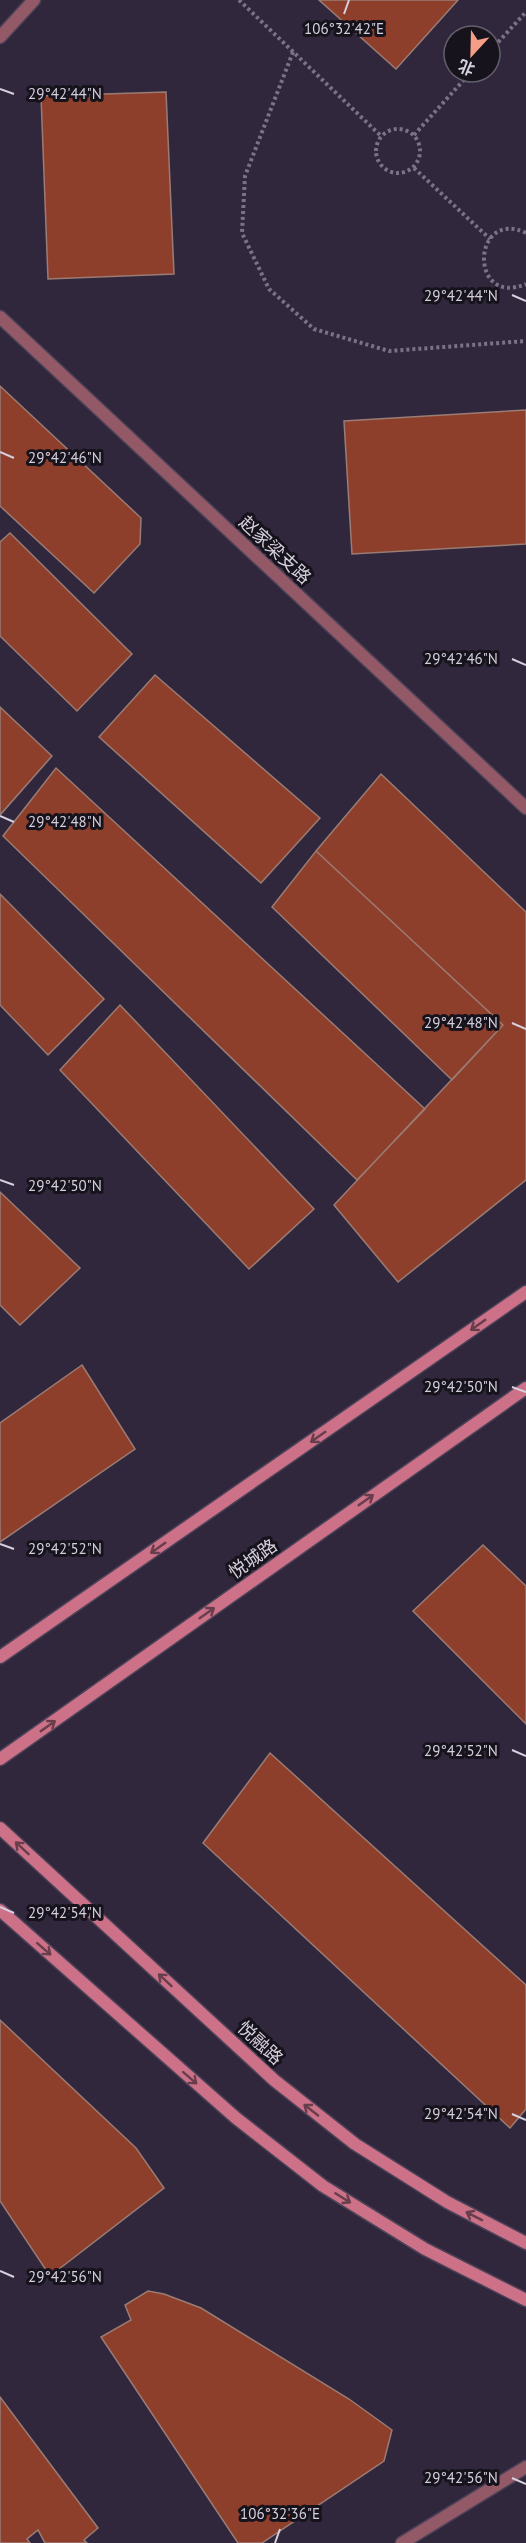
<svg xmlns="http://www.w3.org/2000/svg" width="526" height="2543" viewBox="0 0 526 2543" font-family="'PT Sans','Noto Sans SC',sans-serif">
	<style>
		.building { fill: #8e3f2c; stroke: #9a7c74; stroke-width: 1.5 }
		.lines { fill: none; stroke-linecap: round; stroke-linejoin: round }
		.tertiary-casing { stroke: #4b4257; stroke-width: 15 }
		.secondary-casing { stroke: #4b4257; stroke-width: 15 }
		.path { stroke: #7b7285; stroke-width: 4; stroke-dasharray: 3 3; stroke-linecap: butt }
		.tertiary { stroke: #935967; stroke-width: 12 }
		.secondary { stroke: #cc7187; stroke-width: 12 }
		.oneway { stroke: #683d4c }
		.ticks { fill: none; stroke: #d6d0de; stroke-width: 2 }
		.labels { text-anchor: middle; stroke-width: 6; stroke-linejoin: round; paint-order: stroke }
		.street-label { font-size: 18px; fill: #d6d0de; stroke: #17131c }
		.ticks-label { font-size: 15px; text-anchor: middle; fill: #d6d0de; stroke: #17131c; stroke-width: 6; stroke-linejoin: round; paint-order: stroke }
	</style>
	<rect width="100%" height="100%" fill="#31273d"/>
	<path class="building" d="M319 0H458L396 69Z
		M166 92 174 274 48 279 41 96Z
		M0 386 141 518 140 544 94 593 0 506Z
		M526 410V544L352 554 344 421Z
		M10 533 132 654 77 711 0 636V542Z
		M155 675 320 818 261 883 99 737Z
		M0 707 52 756 0 815Z
		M56 768 425 1109 357 1180 3 836Z
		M381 774 526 912V1180L398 1282 334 1205 503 1025 316 851Z
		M316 851 503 1025 452 1080 272 907Z
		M0 894 104 999 48 1055 0 1005Z
		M120 1005 314 1209 249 1269 60 1070Z
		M0 1192 80 1268 20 1325 0 1305Z
		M82 1365 135 1449 0 1542V1423Z
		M483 1545 526 1586V1724L413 1611Z
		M270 1753 526 1985V2109L510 2128 203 1843Z
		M0 2020 136 2148 164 2188 50 2276 0 2201Z
		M148 2291 164 2294 201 2308 349 2399 392 2430 384 2461 262 2543H238L101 2337 131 2320 125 2305Z
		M0 2397 98 2528 84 2540 87 2543H45L38 2530 27 2539 30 2543H0Z"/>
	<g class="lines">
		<defs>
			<path id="tertiary" d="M0 37 34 0
				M0 317 526 808
				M402 2543 526 2467"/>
			<path id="secondary" d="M0 1657 526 1292
				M0 1759 526 1388
				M0 1828 274 2080 355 2144 447 2202 526 2243
				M0 1910 236 2118 323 2186 425 2249 526 2300"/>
		</defs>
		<use href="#tertiary" class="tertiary-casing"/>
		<use href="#secondary" class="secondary-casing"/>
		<path class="path" d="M239 0 381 136
			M490 51 526 12
			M293 52 245 176 242 233 269 289 314 329 389 351 526 341
			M376 151a22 22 0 1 1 44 0a22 22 0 1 1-44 0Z
			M414 135 471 72
			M414 168 490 239
			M526 233C472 207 468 308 526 284"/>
		<use href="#tertiary" class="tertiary"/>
		<use href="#secondary" class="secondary"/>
	</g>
	<defs><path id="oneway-shaft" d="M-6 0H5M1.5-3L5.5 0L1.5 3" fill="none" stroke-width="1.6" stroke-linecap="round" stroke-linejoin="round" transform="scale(1.5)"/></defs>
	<g class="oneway">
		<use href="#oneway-shaft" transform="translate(478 1325) rotate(145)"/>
		<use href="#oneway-shaft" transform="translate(318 1437) rotate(145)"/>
		<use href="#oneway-shaft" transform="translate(366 1500) rotate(-35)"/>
		<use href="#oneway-shaft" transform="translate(158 1548) rotate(145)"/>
		<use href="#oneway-shaft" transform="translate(207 1613) rotate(-35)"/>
		<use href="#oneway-shaft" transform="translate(48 1726) rotate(-35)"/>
		<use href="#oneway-shaft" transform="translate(22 1848) rotate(-137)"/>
		<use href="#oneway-shaft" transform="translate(44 1949) rotate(41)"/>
		<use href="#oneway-shaft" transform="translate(165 1980) rotate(-137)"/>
		<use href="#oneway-shaft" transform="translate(190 2078) rotate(41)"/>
		<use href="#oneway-shaft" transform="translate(311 2110) rotate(-142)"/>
		<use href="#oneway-shaft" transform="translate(343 2198) rotate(32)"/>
		<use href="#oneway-shaft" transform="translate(474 2216) rotate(-153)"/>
	</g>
	<path class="ticks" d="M344 14 349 0M0 89 14 94M512 295 526 301M0 452 14 458M512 659 526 665M0 816 14 822M512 1023 526 1029M0 1180 14 1185M512 1387 526 1392M0 1544 14 1549M512 1750 526 1756M0 1907 14 1913M512 2114 526 2120M0 2271 14 2277M512 2478 526 2484M275 2543 280 2529"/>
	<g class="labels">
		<g class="street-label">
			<text transform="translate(275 550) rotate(43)" y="6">赵家梁支路</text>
			<text transform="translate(253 1559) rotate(-35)" y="6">悦城路</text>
			<text transform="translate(260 2043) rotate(43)" y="6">悦融路</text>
		</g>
	</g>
	<g class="ticks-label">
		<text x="344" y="34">106°32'42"E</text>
		<text x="65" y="99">29°42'44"N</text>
		<text x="461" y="301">29°42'44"N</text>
		<text x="65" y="463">29°42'46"N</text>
		<text x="461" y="664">29°42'46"N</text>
		<text x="65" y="827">29°42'48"N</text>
		<text x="461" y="1028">29°42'48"N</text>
		<text x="65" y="1191">29°42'50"N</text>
		<text x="461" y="1392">29°42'50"N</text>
		<text x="65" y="1554">29°42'52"N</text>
		<text x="461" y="1756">29°42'52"N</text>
		<text x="65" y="1918">29°42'54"N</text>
		<text x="461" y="2119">29°42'54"N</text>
		<text x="65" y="2282">29°42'56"N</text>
		<text x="461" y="2483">29°42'56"N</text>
		<text x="280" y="2519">106°32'36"E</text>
	</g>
	<g transform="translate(472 54) rotate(202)"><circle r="28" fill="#17131c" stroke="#635f6a" stroke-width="1.5"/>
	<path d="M0-4.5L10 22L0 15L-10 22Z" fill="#f49e87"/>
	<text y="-9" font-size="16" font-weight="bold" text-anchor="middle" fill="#d6d0de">北</text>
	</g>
</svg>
